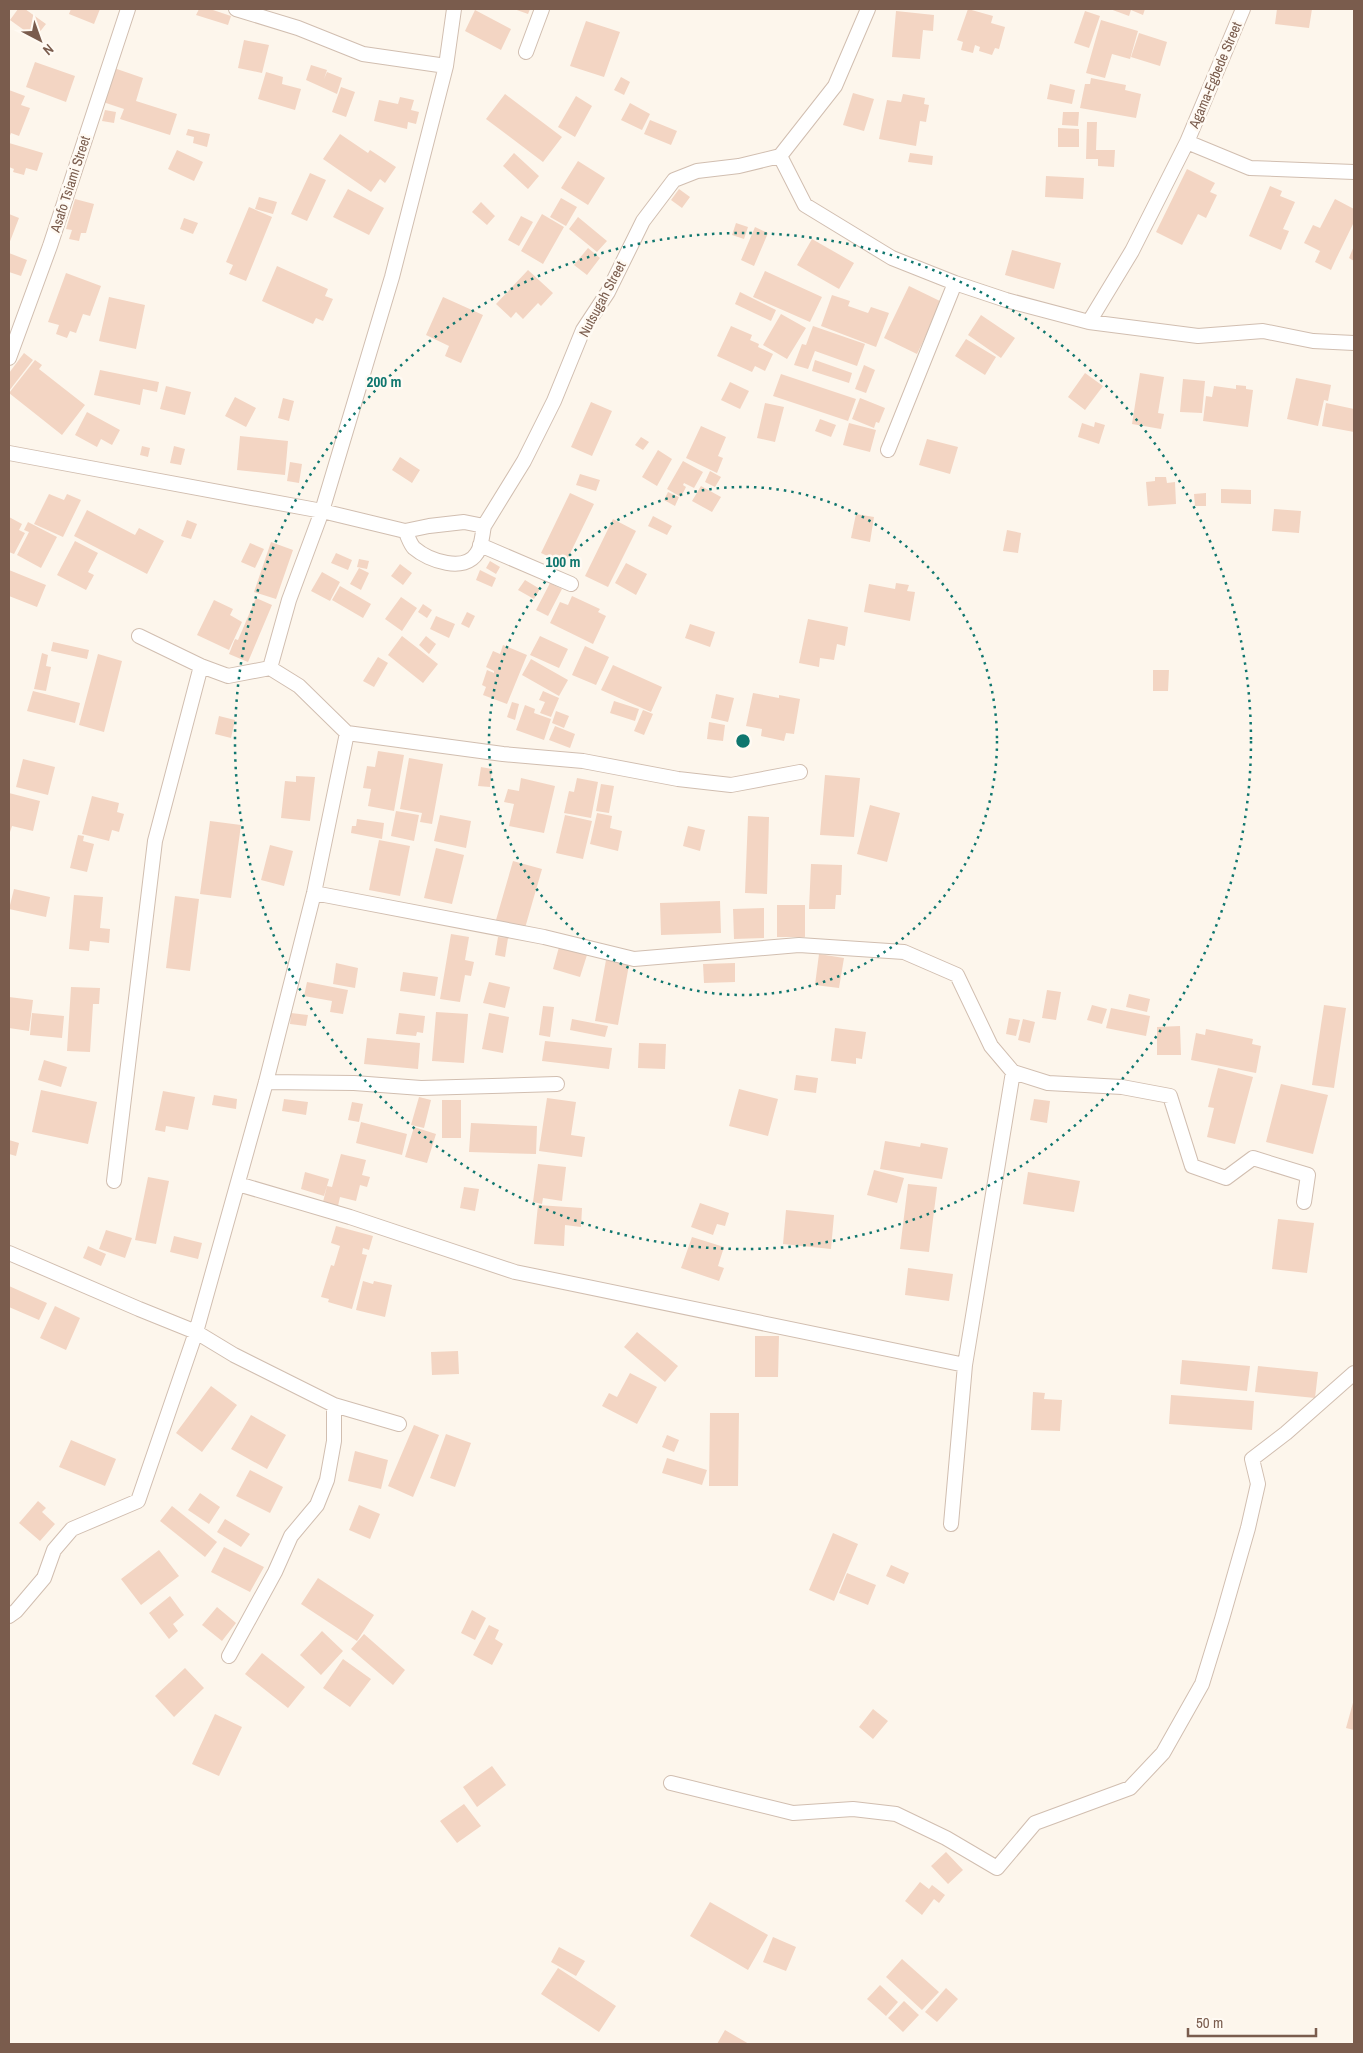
<svg xmlns="http://www.w3.org/2000/svg" width="1363" height="2053" viewBox="0 0 1363 2053" font-family="'Archivo Narrow',sans-serif">
	<style>
		.building { fill: #f3d5c3 }
		.lines { fill: none; stroke-linecap: round; stroke-linejoin: round }
		.street-casing { stroke: #d1beb0; stroke-width: 16 }
		.street { stroke: #fff; stroke-width: 14 }
		.ring { fill: none; stroke: #0f766e; stroke-width: 2.5; stroke-dasharray: 2.5 5 }
		.labels { text-anchor: middle; stroke-width: 5; stroke-linejoin: round; paint-order: stroke }
		.street-label { font-size: 14px; fill: #7a5c4d; stroke: #fffaf3 }
		.centre { fill: #0f766e; stroke: #fffaf3; stroke-width: 2.5 }
		.ring-label { font-size: 15px; text-anchor: middle; font-weight: bold; fill: #0f766e; stroke: #fffaf3; stroke-width: 5; stroke-linejoin: round; paint-order: stroke }
	</style>
	<rect width="100%" height="100%" fill="#fdf6ec"/>
	<path class="building" d="M18 9H25L46 24 35 38 10 20Z
		M71 9H100L94 24 69 14Z
		M199 9H210L231 16 228 25 196 15Z
		M514 9H530L528 14Z
		M968 9 993 16 991 23 1005 27 999 49 995 48 992 55 979 51 980 47 975 45 973 53 961 50 963 42 957 40Z
		M1110 9H1145L1143 15 1131 10 1129 16Z
		M1277 9H1312L1309 28 1275 24Z
		M475 10 511 29 501 50 465 31Z
		M896 11 934 15 933 31 923 30 920 59 892 57Z
		M1085 11 1100 16 1089 48 1074 43Z
		M1101 20 1138 31 1130 59 1112 54 1105 78 1086 73Z
		M586 21 620 32 604 77 570 66Z
		M1139 33 1167 42 1160 66 1131 57Z
		M244 40 269 45 262 73 238 68Z
		M35 62 75 76 66 102 26 87Z
		M311 65 327 70 324 79 327 72 342 78 337 94 306 80Z
		M114 68 143 78 136 101 177 114 170 135 120 119 124 109 103 102Z
		M266 72 283 77 282 84 301 89 295 110 258 99Z
		M621 77 630 82 624 95 614 90Z
		M1091 78 1126 85 1125 90 1141 94 1136 118 1080 108 1085 84H1090Z
		M1050 84 1075 90 1072 104 1047 99Z
		M341 87 355 92 346 117 332 112Z
		M9 90 25 96 21 105 30 108 19 136 11 133 9 138Z
		M853 93 874 99 864 131 843 125Z
		M505 94 562 137 543 162 486 119Z
		M903 94 925 98 924 104 929 105 926 122 920 121 916 146 879 139 887 100 901 102Z
		M576 96 592 106 575 137 558 127Z
		M400 97 414 100 411 110 419 112 416 124 408 122 407 129 374 121 379 100 398 104Z
		M630 103 650 114 642 130 621 120Z
		M105 110 116 112 114 123 102 121Z
		M1063 112H1079L1078 126 1062 125Z
		M650 120 677 131 671 145 644 134Z
		M1087 122H1097L1096 150H1115L1114 167 1098 166V159H1086Z
		M1058 128 1079 129V147H1058Z
		M188 129 210 134 207 147 193 143 194 137 186 135Z
		M340 134 368 153 370 150 396 167 385 183 380 179 371 192 323 159Z
		M9 143 43 153 37 171 26 168 24 175 13 172 14 169 9 167Z
		M177 150 203 162 194 181 168 169Z
		M514 153 539 176 528 189 503 166Z
		M910 153 933 156 932 165 908 162Z
		M578 161 605 178 588 205 561 188Z
		M1187 169 1215 183 1210 192 1217 195 1206 218 1198 214 1182 245 1156 232Z
		M310 173 326 180 307 221 291 214Z
		M1046 176 1084 178 1083 199 1045 197Z
		M1270 186 1282 191 1280 196 1295 202 1283 229 1289 231 1281 250 1249 236Z
		M348 189 384 208 369 235 333 217Z
		M679 189 690 197 682 208 671 200Z
		M259 197 277 202 273 214 255 209Z
		M561 198 577 207 566 226 550 217Z
		M75 199 94 204 86 233H81L79 241 69 239 72 230 66 229Z
		M1335 199 1354 209V222L1336 259 1304 243 1313 225 1320 228Z
		M481 202 495 216 487 225 472 212Z
		M249 207 272 217 246 281 229 274 233 265 226 262Z
		M9 214 19 218 9 244Z
		M542 214 564 227 543 264 521 251Z
		M521 216 533 222 519 246 508 240Z
		M578 217 607 241 597 252 569 229Z
		M184 218 198 223 193 234 180 229Z
		M736 223 748 227 744 239 732 235Z
		M755 227 768 233 754 266 741 260Z
		M812 239 854 263 839 289 797 265Z
		M1354 246V261L1349 258Z
		M588 248 600 258 587 275 574 265Z
		M1012 250 1061 263 1054 289 1005 275Z
		M1320 251 1336 259 1331 270 1315 262Z
		M9 253 27 260 21 276 9 272Z
		M277 266 328 289 325 296 333 299 323 321 316 318 313 324 262 301Z
		M528 270 553 293 541 306 538 303 523 319 516 312 511 318 496 304Z
		M765 271 822 297 810 322 753 297Z
		M66 273 101 286 90 316 83 314 76 333 70 331 67 338 56 334 59 325 48 322Z
		M909 286 942 302 917 354 884 338Z
		M740 292 776 310 771 321 735 304Z
		M832 295 850 301 848 306 868 313 871 307 889 313 876 347 821 326Z
		M109 297 145 305 136 349 99 341Z
		M443 297 483 315 461 363 445 356 449 346 426 335Z
		M781 314 806 328 787 359 763 345Z
		M981 315 1015 338 1001 358 968 335Z
		M731 326 752 335 750 340 759 344 758 347 773 354 765 371 755 366 752 372 717 356Z
		M813 326 865 344 857 366 815 351 808 369 794 365 802 344 806 345Z
		M966 339 996 357 985 375 955 356Z
		M24 353 33 360 9 391V373Z
		M35 360 42 365 39 369 85 405 62 435 9 393Z
		M815 360 852 373 849 383 812 371Z
		M864 365 875 370 866 393 855 389Z
		M100 370 159 382 157 392 143 389 140 405 94 395Z
		M1085 373 1103 386 1085 410 1068 397Z
		M1140 373 1164 377 1158 413 1164 414 1161 429 1132 424Z
		M781 374 856 399 848 421 773 396Z
		M1296 378 1331 385 1328 401 1324 400 1318 426 1287 419Z
		M1183 379 1205 381 1202 413 1180 412Z
		M730 382 749 391 740 409 721 400Z
		M1236 385 1246 386V389L1253 390 1248 427 1203 421 1206 396 1212 397 1214 386 1236 389Z
		M166 386 191 392 185 415 160 409Z
		M235 397 256 408 246 427 225 416Z
		M283 398 294 401 289 421 278 418Z
		M860 398 885 408 879 423 876 422 874 428 852 419Z
		M591 402 612 411 592 456 571 447Z
		M765 403 784 407 775 442 757 438Z
		M1326 403 1354 409V432L1322 426Z
		M87 412 120 430 112 445 101 439 97 447 75 435Z
		M820 419 836 425 831 437 815 431Z
		M1095 422 1105 425 1099 444 1078 437 1082 423 1094 427Z
		M849 423 876 430 870 452 843 445Z
		M701 426 726 437 718 456 723 458 717 473 686 458Z
		M240 436 288 441 285 475 237 470Z
		M641 437 649 442 643 450 635 445Z
		M927 439 958 447 950 474 919 465Z
		M142 446 150 448 148 457 140 455Z
		M174 446 185 449 181 465 170 463Z
		M658 450 672 459 657 486 642 477Z
		M400 457 420 470 412 483 392 470Z
		M683 461 703 472 694 488 684 483 683 485 686 487 681 497 667 489Z
		M290 462 302 464 299 483 287 481Z
		M710 471 721 477 715 487 705 482Z
		M580 474 600 480 596 491 576 485Z
		M1155 477H1166L1167 483 1175 482 1176 504 1148 506 1146 482 1155 481Z
		M701 486 721 497 712 512 692 501Z
		M1221 489 1251 490V504L1221 503Z
		M668 492 679 497 675 506 664 500Z
		M570 493 594 504 565 564 541 553Z
		M1206 493V506H1195L1194 494Z
		M49 494 64 500 67 494 81 500 63 537 34 524Z
		M1274 509 1301 511 1299 533 1272 531Z
		M87 510 135 535 139 528 164 541 147 574 74 536Z
		M856 514 874 517 870 542 851 538Z
		M653 516 672 526 667 535 648 526Z
		M9 517 22 524 19 530 25 533 14 554 9 552Z
		M613 519 636 531 608 587 585 576Z
		M187 520 197 524 191 539 181 536Z
		M28 522 57 537 41 568 17 555 29 532 24 530Z
		M1007 530 1021 533 1018 553 1003 551Z
		M75 541 98 553 88 572 94 575 86 590 57 575Z
		M271 542 293 550 276 599 254 592Z
		M250 543 264 549 255 568 241 562Z
		M336 553 352 560 348 570 331 563Z
		M359 559 369 561 367 569 357 567Z
		M490 561 500 567 496 574 486 568Z
		M626 563 647 574 636 595 615 583Z
		M400 564 412 573 403 585 391 576Z
		M359 568 369 573 361 590 350 584Z
		M9 570 46 585 37 607 9 596Z
		M480 570 496 578 492 587 476 580Z
		M322 572 340 582 330 601 311 591Z
		M525 580 540 589 534 599 518 590Z
		M550 583 562 589 548 616 536 610Z
		M896 583 909 585 907 591 915 592 910 621 864 612 869 584 895 589Z
		M340 586 371 604 363 618 332 600Z
		M572 596 600 609 598 612 606 616 593 644 550 623 560 602 568 605Z
		M401 597 417 608 402 631 385 619Z
		M256 598 272 605 248 662 229 654 235 639 238 640Z
		M214 600 233 609 230 615 242 622 229 650 197 635Z
		M423 604 432 610 427 618 418 612Z
		M467 612 475 616 469 628 461 624Z
		M436 616 455 624 449 638 430 629Z
		M808 619 848 627 845 646 837 644 834 660 820 658 819 667 799 663Z
		M690 624 715 632 710 647 685 638Z
		M402 636 438 664 423 683 388 655Z
		M426 636 436 644 429 654 419 645Z
		M540 636 568 649 559 668 530 655Z
		M53 642 89 650 87 659 51 651Z
		M503 645 527 655 507 704 483 695 486 687 482 685 487 670 494 673V671L486 667 493 651 500 654Z
		M585 646 609 657 596 685 572 675Z
		M42 653 48 655 46 666 51 667 46 691 34 689Z
		M98 654 122 661 104 732 79 725Z
		M378 657 388 663 374 687 363 681Z
		M531 659 568 680 559 696 522 675Z
		M613 665 662 687 651 712 601 690Z
		M1153 670H1169L1168 691H1153Z
		M33 691 80 703 75 723 27 711Z
		M543 691 559 698 551 717 540 713 545 702 539 700Z
		M753 693 779 698V695L800 699 794 734 786 733 784 741 761 736 762 729 746 726Z
		M716 694 734 698 728 722 711 718Z
		M614 701 639 709 635 721 610 713Z
		M512 702 519 704 515 720 507 717Z
		M525 705 535 709 534 713 551 719 544 740 516 730Z
		M643 710 653 714 644 735 634 731Z
		M556 711 569 716 564 728 552 723Z
		M219 716 235 720 231 738 215 734Z
		M709 722 725 725 723 741 707 739Z
		M555 726 575 734 570 748 549 740Z
		M378 751 404 755 394 811 368 806 371 789 363 788 367 766 375 767Z
		M409 758 443 764 432 824 420 822 422 813 400 809Z
		M23 759 55 767 48 795 16 787Z
		M481 767 492 769 490 787 478 786Z
		M825 775 860 778 854 837 820 835Z
		M296 776 315 777 310 821 281 818 285 781 296 782Z
		M521 778 555 786 544 833 509 826 514 804 504 802 508 789 519 791Z
		M577 778 598 782 591 818 564 813 569 791 574 792Z
		M601 784 614 786 609 813 596 811Z
		M9 793 40 801 33 831 12 826 10 832H9Z
		M92 796 119 803 117 812 124 814 119 832 112 830 109 841 82 834Z
		M870 805 900 813 887 862 857 854Z
		M396 811 419 815 414 841 391 836Z
		M597 813 612 816 610 828 622 831 618 851 590 844Z
		M440 815 471 821 466 848 434 841Z
		M565 815 592 821 583 859 556 853Z
		M748 816 769 817 767 894 745 893Z
		M357 819 384 823 382 839 351 833 352 826H356Z
		M210 821 241 825 231 898 200 894Z
		M688 826 705 830 700 851 683 846Z
		M78 835 84 836 83 841 94 844 87 872 70 868Z
		M379 840 410 846 400 896 369 890Z
		M270 845 293 851 284 886 261 880Z
		M436 848 464 855 452 904 424 898Z
		M513 861 542 869 525 928 496 920Z
		M811 864 842 865 841 895H836L835 909H809Z
		M14 889 50 897 46 917 9 909Z
		M74 895 103 897 100 928 110 929 109 943 90 941 89 951 69 949Z
		M175 896 199 899 190 971 166 968Z
		M720 901 721 933 661 935 660 903Z
		M777 905H805V937H777Z
		M764 908V938L734 939 733 909Z
		M451 934 469 937 465 960 474 962 471 976 465 975 460 1002 440 999Z
		M498 937 508 938 505 957 495 955Z
		M559 947 587 955 580 977 553 969Z
		M819 954 844 958 839 988 815 985Z
		M606 960 629 965 618 1025 595 1021Z
		M336 963 358 968 355 988 333 984Z
		M735 963V982L704 983 703 964Z
		M403 972 438 977 435 996 400 991Z
		M307 982 348 990 343 1014 330 1012 332 1001 304 996Z
		M489 982 510 987 505 1008 483 1003Z
		M71 987 100 988 99 1004H93L90 1052 67 1051Z
		M1047 990 1061 992 1056 1020 1042 1018Z
		M1129 994 1150 999 1147 1012 1126 1007Z
		M9 997 33 1000 29 1031 9 1028Z
		M1092 1005 1107 1009 1102 1024 1087 1020Z
		M1324 1005 1346 1008 1334 1088 1312 1085Z
		M543 1006 554 1007 550 1037 539 1035Z
		M1111 1008 1150 1016 1146 1036 1106 1028Z
		M436 1012 468 1014 464 1063 432 1061Z
		M32 1013 64 1016 62 1038 30 1035Z
		M291 1013 308 1015 306 1026 290 1024Z
		M399 1013 425 1016 423 1033 417 1032 416 1036 396 1034Z
		M489 1013 509 1017 503 1053 482 1049Z
		M1009 1018 1020 1020 1016 1036 1006 1034Z
		M572 1019 608 1026 605 1037 570 1030Z
		M1023 1019 1035 1022 1030 1043 1018 1040Z
		M1180 1026 1181 1055H1157V1027Z
		M835 1028 866 1032 862 1059 856 1058V1064L831 1061Z
		M1206 1029 1253 1039 1252 1044 1261 1046 1256 1073 1191 1060 1196 1033 1205 1035Z
		M367 1038 420 1043 418 1069 364 1064Z
		M545 1041 612 1048 609 1069 542 1061Z
		M639 1043 666 1044 665 1069 638 1068Z
		M44 1060 67 1067 61 1087 38 1080Z
		M1218 1068 1253 1077 1235 1144 1207 1137 1214 1108 1208 1107Z
		M796 1075 818 1078 816 1093 794 1090Z
		M1281 1084 1328 1095 1313 1154 1266 1142Z
		M739 1089 778 1099 768 1136 729 1126Z
		M41 1090 97 1102 88 1144 32 1132Z
		M163 1091 195 1097 188 1130 166 1126 165 1132 155 1130Z
		M214 1095 237 1099 236 1109 212 1105Z
		M419 1097 431 1100 424 1128 411 1125Z
		M547 1098 576 1102 571 1135 585 1137 582 1157 539 1151Z
		M284 1099 308 1102 306 1115 282 1111Z
		M1034 1099 1050 1101 1047 1123 1030 1120Z
		M442 1100H461V1138H442Z
		M352 1102 363 1104 359 1122 348 1120Z
		M361 1122 407 1134 402 1155 356 1143Z
		M471 1123 537 1126 536 1154 469 1152Z
		M414 1127 436 1134 427 1163 405 1157Z
		M9 1140 19 1143 16 1156 9 1154Z
		M885 1141 920 1147 921 1143 948 1148 942 1179 880 1169Z
		M341 1154 366 1160 362 1175 370 1177 367 1187 360 1185 356 1201 340 1197 338 1206 323 1202 327 1186 332 1187Z
		M538 1164 566 1167 562 1201 543 1198 542 1204 533 1202Z
		M874 1170 904 1178 897 1203 867 1195Z
		M305 1172 329 1179 324 1196 301 1189Z
		M1028 1172 1080 1181 1074 1212 1023 1204Z
		M148 1177 169 1181 156 1244 135 1240Z
		M908 1184 937 1187 929 1252 900 1249Z
		M464 1187 479 1189 475 1211 460 1208Z
		M700 1203 729 1213 725 1226 717 1224 713 1235 691 1227Z
		M538 1205 582 1208 581 1227 565 1225 564 1246 534 1244Z
		M786 1210 834 1215 831 1249 783 1244Z
		M1278 1219 1314 1223 1307 1273 1272 1269Z
		M336 1226 373 1236 369 1250 363 1248 362 1254 367 1255 352 1309 328 1302 329 1299 321 1297 331 1265 334 1266 340 1246 331 1243Z
		M106 1230 132 1238 125 1258 99 1249Z
		M174 1236 202 1243 198 1259 170 1252Z
		M692 1237 724 1247 718 1266 724 1268 719 1281 681 1268Z
		M88 1246 106 1254 101 1266 83 1258Z
		M908 1268 953 1274 949 1301 905 1295Z
		M363 1281 373 1284 374 1281 392 1285 385 1317 356 1310Z
		M9 1286 47 1303 39 1320 9 1307Z
		M55 1306 80 1318 66 1350 40 1338Z
		M637 1332 678 1366 665 1382 624 1347Z
		M755 1336H779L778 1377H755Z
		M458 1351 459 1374 432 1375 431 1352Z
		M1182 1360 1250 1366 1247 1391 1180 1384Z
		M1258 1366 1318 1372 1315 1398 1255 1392Z
		M630 1373 657 1387 637 1424 602 1406 609 1393 617 1397Z
		M211 1386 237 1405 202 1452 176 1433Z
		M1033 1392 1045 1393 1044 1399 1062 1400 1060 1431 1031 1430Z
		M1171 1395 1254 1401 1252 1430 1169 1424Z
		M710 1413H739L738 1486H709Z
		M251 1415 286 1435 267 1469 231 1449Z
		M414 1425 439 1435 413 1497 388 1486Z
		M446 1434 471 1443 455 1487 430 1478Z
		M667 1435 679 1440 674 1452 662 1447Z
		M71 1440 116 1459 105 1486 59 1467Z
		M355 1451 388 1460 381 1489 348 1481Z
		M667 1458 707 1470 702 1485 662 1473Z
		M250 1470 283 1487 270 1513 236 1496Z
		M200 1493 220 1507 209 1524 188 1510Z
		M38 1501 46 1508 42 1512 55 1524 40 1541 19 1523Z
		M359 1505 380 1514 370 1539 349 1530Z
		M172 1506 217 1542 205 1557 160 1521Z
		M225 1519 250 1534 241 1547 217 1532Z
		M833 1533 858 1544 834 1601 809 1590Z
		M224 1547 264 1567 250 1592 211 1572Z
		M159 1550 179 1576 141 1605 121 1579Z
		M891 1565 909 1573 904 1584 886 1576Z
		M847 1573 876 1585 868 1605 839 1593Z
		M318 1578 374 1615 357 1641 301 1604Z
		M170 1596 184 1615 173 1624 178 1631 169 1639 149 1613Z
		M217 1607 236 1623 222 1641 202 1625Z
		M472 1610 486 1618 475 1640 461 1633Z
		M489 1625 499 1630 495 1639 503 1644 492 1665 473 1655Z
		M322 1631 343 1651 321 1675 300 1655Z
		M364 1634 405 1670 393 1685 351 1649Z
		M262 1653 305 1687 288 1708 245 1674Z
		M343 1659 371 1679 350 1707 323 1688Z
		M185 1668 204 1688 174 1717 155 1696Z
		M1354 1699V1730L1346 1728Z
		M873 1709 888 1721 873 1739 859 1727Z
		M215 1714 242 1727 219 1776 192 1764Z
		M492 1766 506 1785 477 1807 463 1787Z
		M464 1804 481 1826 457 1843 440 1821Z
		M946 1852 963 1870 948 1884 931 1866Z
		M920 1882 929 1889 932 1885 945 1895 939 1903 934 1899 922 1915 905 1901Z
		M710 1902 768 1935 748 1970 690 1936Z
		M773 1937 796 1947 786 1971 763 1962Z
		M559 1947 585 1961 576 1976 551 1962Z
		M902 1959 939 1992 922 2010 886 1977Z
		M558 1968 616 2006 599 2032 541 1994Z
		M880 1985 898 2002 886 2016 867 1999Z
		M946 1988 958 1999 937 2022 925 2012Z
		M904 2001 919 2015 903 2032 888 2018Z
		M725 2030 749 2044H717Z"/>
	<g class="lines">
		<defs>
			<path id="street" d="M236 9 298 28 363 54 446 66
				M526 52 542 9
				M1187 142 1250 168 1354 172
				M780 156 805 205 892 258 955 283 1006 300 1089 322 1198 336 1263 331 1313 341 1354 343
				M1089 322 1132 251 1187 142 1243 9
				M9 358 50 246 128 9
				M888 450 955 283
				M9 453 322 511 405 531 429 526 464 522 484 526 524 461 554 401 583 330 608 292 643 221 674 180 697 171 739 166 780 156 835 86 868 9
				M405 531C408 536 410 544 414 548 429 561 465 573 477 553 482 546 482 535 484 526
				M480 545 571 584
				M270 668 289 600 322 511 392 277 446 66 454 9
				M347 733 503 754 583 761 678 779 731 785 800 772
				M314 893 544 937 634 959 799 945 904 952 957 975 991 1046 1013 1072 1048 1083 1122 1087 1170 1096 1192 1166 1226 1178 1253 1158 1308 1175 1304 1202
				M266 1082 354 1083 421 1088 557 1084
				M114 1181 155 841 201 666
				M238 1184 350 1217 515 1272 965 1365
				M9 1253 139 1309 196 1332 234 1355 334 1405 399 1424
				M951 1524 965 1365 1013 1072
				M9 1616 16 1611 44 1578 54 1550 72 1529 138 1501 196 1332 266 1082 314 893 347 733 299 686 270 668 228 676 201 666 139 636
				M229 1656 275 1572 291 1536 317 1505 327 1480 334 1441V1405
				M671 1783 793 1813 853 1809 896 1814 946 1838 997 1868 1035 1823 1130 1788 1163 1753 1202 1684 1222 1619 1248 1528 1258 1484 1252 1459 1286 1433 1354 1373"/>
		</defs>
		<use href="#street" class="street-casing"/>
		<use href="#street" class="street"/>
	</g>
	<g class="ring">
		<circle cx="743" cy="741" r="254"/>
		<circle cx="743" cy="741" r="508"/>
	</g>
	<g class="labels">
		<g class="street-label">
			<text transform="translate(1215 75) rotate(-67)" y="5">Agama-Egbede Street</text>
			<text transform="translate(70 184) rotate(-72)" y="5">Asafo Tsiami Street</text>
			<text transform="translate(602 299) rotate(-62)" y="5">Nutsugah Street</text>
		</g>
	</g>
	<circle cx="743" cy="741" r="8" class="centre"/>
	<g class="ring-label">
		<text x="384" y="387">200 m</text>
		<text x="563" y="567">100 m</text>
	</g>
	<rect width="1363" height="2053" fill="none" stroke="#7a5c4d" stroke-width="20"/>
	<g transform="translate(40 40) rotate(139)" stroke="#fffaf3" stroke-width="4" paint-order="stroke">
	<path d="M0-4L9 19L0 12L-9 19Z" fill="#7a5c4d"/>
	<text y="-8" font-size="14" font-weight="bold" text-anchor="middle" fill="#7a5c4d">N</text>
	</g>
	<path d="M1188 2028v8h128v-8" fill="none" stroke="#7a5c4d" stroke-width="2.5"/>
	<text x="1196" y="2028" font-size="15" fill="#7a5c4d" stroke="#fffaf3" stroke-width="4" paint-order="stroke">50 m</text>
</svg>
